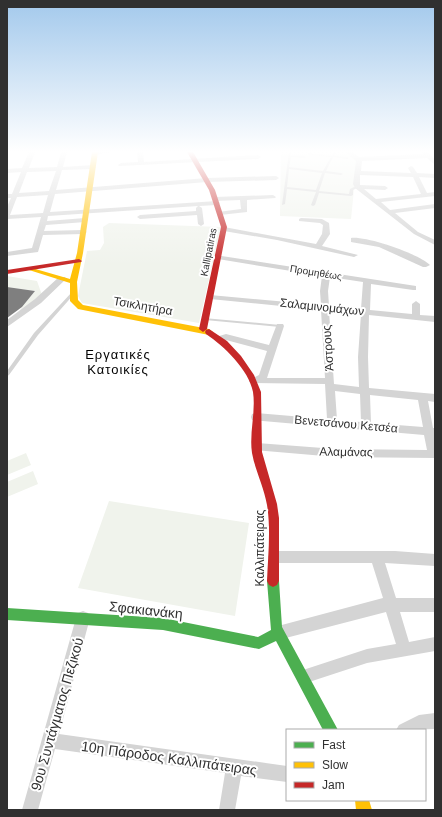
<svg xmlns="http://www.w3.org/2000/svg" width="442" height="817" viewBox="0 0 442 817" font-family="Helvetica,sans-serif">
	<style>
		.green { fill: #f0f3ec }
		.building { fill: #7f7f7f }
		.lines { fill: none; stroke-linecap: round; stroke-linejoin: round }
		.lane { fill: #d4d4d4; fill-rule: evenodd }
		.street { fill: #d4d4d4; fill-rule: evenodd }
		.fast { fill: #4caf50; fill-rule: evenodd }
		.slow { fill: #ffc107; fill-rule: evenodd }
		.jam { fill: #c62828; fill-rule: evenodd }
		.labels { text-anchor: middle; stroke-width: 4; stroke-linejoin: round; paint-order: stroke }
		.far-street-label { font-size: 10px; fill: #303030; stroke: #fff }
		.street-label { font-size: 12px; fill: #303030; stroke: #fff }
		.neighbourhood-label { font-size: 13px; letter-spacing: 1px; fill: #000; stroke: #fff }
		.near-street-label { font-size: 14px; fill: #303030; stroke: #fff }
	</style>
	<rect width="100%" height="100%" fill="#fff"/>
	<path class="green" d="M281 152H345L357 160 351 219 280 216Z
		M109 223 221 227 199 323 82 303 78 296 87 251 100 250 104 243 103 227Z
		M7 276 37 281 42 295 16 315 35 291 7 287Z
		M26 453 31 465 7 475V461Z
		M33 471 38 484 7 497V482Z
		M109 501 249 523 235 616 78 588Z"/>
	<path class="building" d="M7 287 35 291 22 307 7 318Z"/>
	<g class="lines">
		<path class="lane" d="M289 152H291V155L305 156 306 157 305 158 291 157 289 167 323 171 331 157 309 155H308V153L332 156 334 152H336L334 156 348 157V159H347L333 157 326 171 341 173 343 174 341 175 325 173 319 191 349 194 350 189 356 186 359 187 353 190V195L351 196 319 193 315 205 313 206 311 205 316 192 287 189 285 204 282 205ZM289 169 322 173 316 190 287 187Z
			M72 292H73L75 293 38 335 9 375 7 376V371L34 333Z
			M204 318 280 325 282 326 280 327 205 320 203 319Z"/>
		<path class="street" d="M29 152H35L29 168 57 167 61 152H67L63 167 93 165 96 167 93 169 62 170 56 190 207 178 276 176 279 178 276 180 207 182 55 194 50 212 217 201 220 203 217 205 199 206 202 208 204 224 201 226 198 224 197 215 140 219 137 217 140 215 196 211V208L198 206 48 216 47 221 85 218 88 220 85 222 46 225 44 231 83 230 87 232 83 234 43 235 38 252 7 256V252L32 248 41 217 7 219V207L11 198H7V194H12L21 172 7 173V169L22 168ZM56 171 49 191 19 193 27 172ZM48 195 43 213 10 215 17 197Z
			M93 152H110L95 155 93 154Z
			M137 152H143L144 162 258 155 261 157 258 159 119 166 118 165 121 163 138 162Z
			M345 152H352L359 157 424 154 422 152H428L435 160V165L427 158 362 161 361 171 411 173 408 168 411 166 413 167 417 173 435 174V178L419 177 427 193 435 192V196L381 202 390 210 435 204V208L395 213 418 232 435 240V245L414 234 355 188 353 184 356 161ZM360 175 413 177 421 194 376 199 364 189 385 190 388 188 385 186 360 185Z
			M273 195 276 197 275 198 247 200V212L220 215 217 213 218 212 241 209 240 200 215 201 212 199 215 197Z
			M301 218 322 219 329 223 330 234 322 246 358 255 354 257 277 240 224 231 221 229 224 227 316 244 322 234 323 225 320 223 299 221V219Z
			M351 238C367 236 419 254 430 265L426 267H423L379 247 351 242Z
			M215 255 416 286V290H413L371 284 370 310 412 314V304L416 301 420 304V315L435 316V322L369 315 368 357 369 388 435 394V402L428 401 433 428H435V458L336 457 253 450 252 447 253 444 257 443 336 449 427 450 424 435 252 420 251 417 252 414 256 413 327 419 325 384 251 383 249 381 251 379 259 375 267 351 226 340 216 341 215 339 216 337 226 334 269 345 277 324H283L284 326 267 378H325L321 310 210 299 206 297 210 295 321 305 320 291 322 276 218 259H215ZM330 277 363 282 361 309 329 306 328 291ZM329 311 361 314 358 357 359 387 334 384ZM335 391 360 394 361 422 337 420ZM370 395 418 400 423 427 371 423Z
			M59 277H65L66 279 41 303 7 327V320L35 299Z
			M274 551H395L435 554V566L385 563 396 598H435V612H400L409 642 435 637V651L367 663 303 684 298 682 296 677 298 672 303 670 367 649 396 644 386 612 278 640 273 638 271 633 273 628 278 626 383 598 372 563H274L270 561 268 557 270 553Z
			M83 611 88 613 90 618 59 734 287 766V782L241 776 235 810H219L225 773 55 749 38 810H22L76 618 78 613Z
			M435 713V729L396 730 399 725 419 715Z"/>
		<path class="fast" d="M273 575 277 577 279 581 282 627 338 730H323L276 641 259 649 163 630 7 620V608L163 618 258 637 271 630 267 581 269 577Z"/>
		<path class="slow" d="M92 152H98L83 253 77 282 78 300 83 305 209 329 213 332 212 334 209 335 78 309 70 301V283L29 270 32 268 70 279 77 253Z
			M355 800H369L372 810H356Z"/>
		<path class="jam" d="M187 152H193L215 190 227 227 207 329 203 332 199 329 221 227 209 190Z
			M79 259 82 261 81 262 7 274V270Z
			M209 329 227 341 241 356 254 375 261 392 262 452 277 504 279 518V581L277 585 273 587 269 585 267 581C268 556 271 530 267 505 264 487 255 470 252 453 249 433 256 412 253 392 249 370 224 346 206 334L205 332 206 330Z"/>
	</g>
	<linearGradient id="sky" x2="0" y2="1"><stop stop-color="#a3c9ec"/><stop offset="0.57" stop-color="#fff"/><stop offset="1" stop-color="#fff" stop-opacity="0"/></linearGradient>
	<rect width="442" height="266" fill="url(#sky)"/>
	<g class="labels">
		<g class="far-street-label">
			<text transform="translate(208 252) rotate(-79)" y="4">Kallipatiras</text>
			<text transform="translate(316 272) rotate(9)" y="4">Προμηθέως</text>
		</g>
		<g class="street-label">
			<text transform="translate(143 306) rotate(10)" y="4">Τσικλητήρα</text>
			<text transform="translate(322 307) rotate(6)" y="4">Σαλαμινομάχων</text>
			<text transform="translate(328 348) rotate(-94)" y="4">Άστρους</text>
			<text transform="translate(346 424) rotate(5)" y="4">Βενετσάνου Κετσέα</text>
			<text transform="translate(346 452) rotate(1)" y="4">Αλαμάνας</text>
			<text transform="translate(260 548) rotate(-90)" y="4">Καλλιπάτειρας</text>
		</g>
		<g class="neighbourhood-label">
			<text x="118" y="359">Εργατικές<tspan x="118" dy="15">Κατοικίες</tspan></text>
		</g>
		<g class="near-street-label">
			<text transform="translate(146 610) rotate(6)" y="5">Σφακιανάκη</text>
			<text transform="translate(57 714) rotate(-74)" y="5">9ου Συντάγματος Πεζικού</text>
			<text transform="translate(169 758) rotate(8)" y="5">10η Πάροδος Καλλιπάτειρας</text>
		</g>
	</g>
	<rect width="442" height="817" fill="none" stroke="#303030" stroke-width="16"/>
	<rect x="286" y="729" width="140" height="72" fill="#ffffff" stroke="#acacac"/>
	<rect x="294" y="742" width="20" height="6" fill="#4caf50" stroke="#acacac"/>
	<text x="322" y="749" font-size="12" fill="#303030">Fast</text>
	<rect x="294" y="762" width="20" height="6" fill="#ffc107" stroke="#acacac"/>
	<text x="322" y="769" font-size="12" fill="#303030">Slow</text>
	<rect x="294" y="782" width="20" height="6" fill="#c62828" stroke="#acacac"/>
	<text x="322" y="789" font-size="12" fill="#303030">Jam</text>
</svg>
